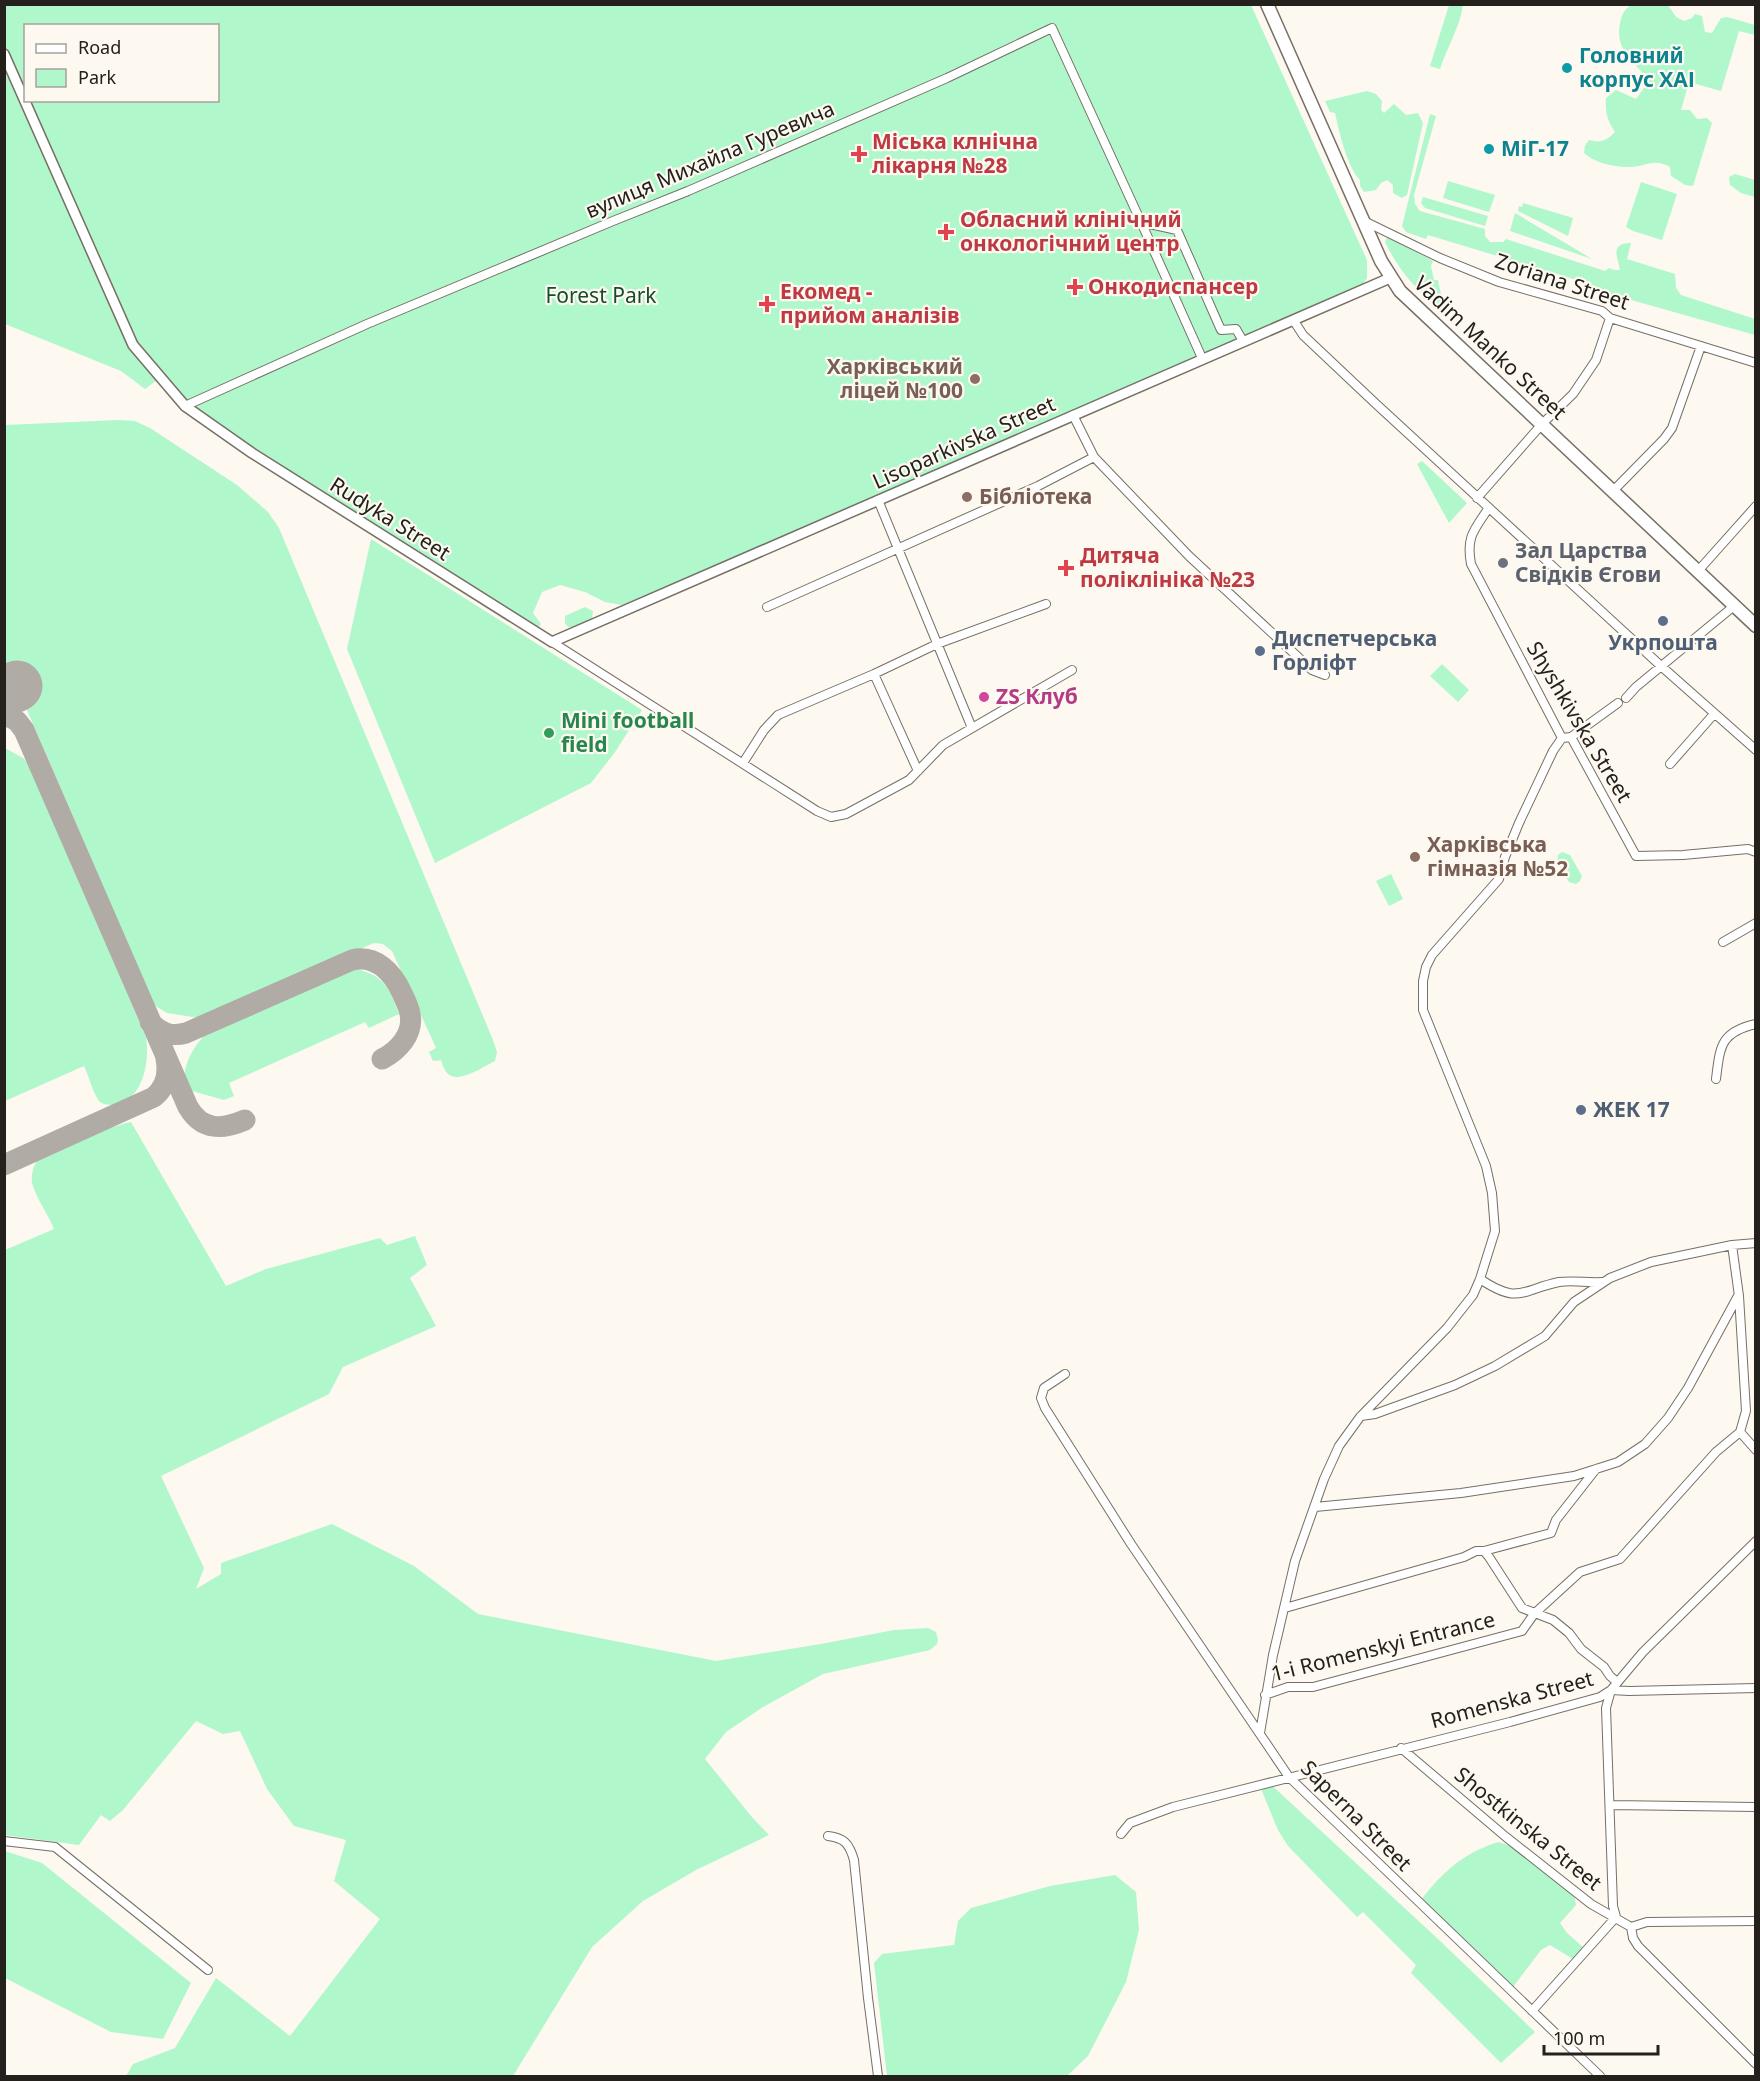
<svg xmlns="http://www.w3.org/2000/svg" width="1760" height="2081" viewBox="0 0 1760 2081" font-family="'Noto Sans',sans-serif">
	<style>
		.green { fill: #b0f7cc; fill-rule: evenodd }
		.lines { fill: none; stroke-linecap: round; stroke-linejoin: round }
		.taxiway { stroke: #b0aca5; stroke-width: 21 }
		.runway { stroke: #b0aca5; stroke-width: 51 }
		.minor-casing { stroke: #776f64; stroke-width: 10 }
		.tertiary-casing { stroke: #776f64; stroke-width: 12 }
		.primary-casing { stroke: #776f64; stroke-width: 15 }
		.minor { stroke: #fff; stroke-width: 8 }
		.tertiary { stroke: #fff; stroke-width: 9 }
		.primary { stroke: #fff; stroke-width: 12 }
		.culture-dot { fill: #0f9aa8; stroke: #fdf8f0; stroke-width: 2 }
		.health-dot { fill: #e0444e; stroke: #fdf8f0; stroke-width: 2 }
		.education-dot { fill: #8d6e63; stroke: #fdf8f0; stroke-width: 2 }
		.worship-dot { fill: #6b7280; stroke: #fdf8f0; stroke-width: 2 }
		.service-dot { fill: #5c6f8a; stroke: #fdf8f0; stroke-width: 2 }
		.hotel-dot { fill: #d1479c; stroke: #fdf8f0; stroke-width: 2 }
		.leisure-dot { fill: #2e9e5b; stroke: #fdf8f0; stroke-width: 2 }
		.labels { text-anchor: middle; stroke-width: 4.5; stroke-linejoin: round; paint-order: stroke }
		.culture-label { font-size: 21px; font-weight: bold; fill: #0d838f; stroke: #fdf8f0; text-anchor: start }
		.health-label { font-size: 21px; font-weight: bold; fill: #be3a42; stroke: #fdf8f0; text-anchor: start }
		.street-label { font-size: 21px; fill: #24211c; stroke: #fdf8f0 }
		.park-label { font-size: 21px; fill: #134d30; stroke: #fdf8f0 }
		.education-label { font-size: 21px; font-weight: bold; fill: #785e54; stroke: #fdf8f0; text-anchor: start }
		.worship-label { font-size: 21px; font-weight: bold; fill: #5b616d; stroke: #fdf8f0; text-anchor: start }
		.service-label { font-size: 21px; font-weight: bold; fill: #4e5e75; stroke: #fdf8f0; text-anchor: start }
		.hotel-label { font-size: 21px; font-weight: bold; fill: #b23c85; stroke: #fdf8f0; text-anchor: start }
		.leisure-label { font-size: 21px; font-weight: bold; fill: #27864d; stroke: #fdf8f0; text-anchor: start }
	</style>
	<rect width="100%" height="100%" fill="#fdf8f0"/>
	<path class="green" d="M1633 4 1668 5 1676 17 1684 21 1692 18 1695 14 1702 16 1705 32 1712 33 1721 18 1727 17 1755 25V35L1739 31 1721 91 1689 82 1681 110H1690L1697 119 1707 118 1712 123 1693 186 1685 185 1671 176 1670 167C1658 160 1651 163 1639 166 1622 169 1597 165 1584 153L1585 146 1589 140C1601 143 1606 141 1615 132 1607 120 1605 112 1606 98L1616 90 1636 99 1646 85 1647 79C1631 57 1613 49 1621 19 1623 12 1626 8 1633 4Z
		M4 5H1251L1367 260V278L1361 287 775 541 622 605 605 602 585 592 560 585 542 592 533 613 541 624 538 628 192 408 161 377 145 389 121 371 5 324ZM26 26H218V100H26Z
		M1449 5H1463C1460 27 1447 47 1440 69L1430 66Z
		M1367 91 1376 94 1382 101 1381 110 1384 113 1394 104 1406 115 1418 113 1423 123 1407 195 1402 198 1393 193V185L1387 180 1381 183 1376 190 1364 192 1360 186V180C1347 167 1339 131 1335 113L1330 112 1325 101Z
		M1430 114 1436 116 1414 195 1415 204 1420 211 1485 229V236L1490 242H1503L1506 239 1605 271 1609 268 1614 270H1620C1618 258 1609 243 1631 243L1627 259 1675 274 1676 288 1681 295 1755 319V335L1589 288 1590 284 1428 235 1426 239 1406 232 1402 226Z
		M1735 174 1755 180V197L1741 193 1730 185 1729 177Z
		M1448 181 1495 195 1489 212 1443 198Z
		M1641 182 1677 194 1662 240 1633 231 1626 227Z
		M1423 197 1488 216 1485 226 1425 208 1421 203Z
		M1523 203 1573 218 1568 236 1518 211 1519 206 1522 207Z
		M1515 213 1592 259 1510 231Z
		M1388 236 1433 261 1431 266 1434 280H1438L1443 304 1440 307C1416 292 1397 267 1385 242Z
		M119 420 135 421 150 428 237 485 268 512 279 528 493 1040 497 1052 495 1061C484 1066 459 1084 448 1074 445 1071 442 1064 441 1060L433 1061 429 1052 436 1048 392 951 383 944 374 943 199 1018 167 1013 154 1005 5 659V425Z
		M1422 461 1467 503 1449 523 1417 464Z
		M371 539 642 710 615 752 591 783 435 863 347 649Z
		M585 607 593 611 592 619 575 627H568L565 623V616Z
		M1442 664 1469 690 1458 702 1430 676Z
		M5 748 23 758 28 763 146 1037C150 1061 143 1103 112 1105 107 1105 102 1104 99 1101 92 1091 89 1076 84 1066L5 1101Z
		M1562 852 1570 855 1582 876 1580 881 1576 884 1569 882 1557 862 1558 855Z
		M1391 874 1403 899 1389 906 1376 881Z
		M356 969C385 976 389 988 399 1014L369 1028 365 1022 229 1083 234 1096 224 1100 192 1091C190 1087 186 1082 185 1078 183 1063 197 1042 207 1033Z
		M131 1122 226 1286 266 1269 380 1238 387 1245 415 1236 427 1265 410 1278 436 1326 343 1367 329 1394 161 1476 204 1568 196 1589 221 1574V1563L332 1524 414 1566 478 1614 716 1661 821 1644 894 1630 928 1628 936 1632 938 1640 937 1644 930 1650 823 1674 763 1707 726 1732 705 1759 751 1816 769 1835 696 1870 643 1901 592 1947 513 2076H126L133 2064 175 2048 216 1978 290 2036 380 1919 334 1881 346 1840 294 1826 267 1789 240 1731 223 1734 196 1721 123 1810 110 1821 101 1815 79 1845 5 1835V1250L54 1229C48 1214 36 1198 32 1183 31 1176 33 1166 37 1161 51 1146 110 1127 131 1122Z
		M1268 1782 1438 1939 1535 2032 1501 2063 1411 1973 1416 1965 1363 1912 1357 1917 1288 1846 1278 1830 1259 1784Z
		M1499 1842 1510 1846 1574 1895 1576 1905 1560 1923 1567 1933 1583 1947 1573 1959 1550 1945 1541 1950 1513 1987 1421 1900C1441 1873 1466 1851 1499 1842Z
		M5 1851 42 1863 191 1983 163 2039 111 2032 5 1978Z
		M1115 1875 1136 1892 1139 1930 1126 1982 1088 2056 1067 2076H887L874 1963 882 1954 954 1945 958 1921 971 1908 1050 1886Z"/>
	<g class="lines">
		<path class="taxiway" d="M4 714 17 721 24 730 188 1107C202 1131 222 1130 245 1120
			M150 1022C161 1033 171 1037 186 1033L352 960C376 954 393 973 402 993 405 1000 409 1007 410 1014 414 1034 398 1051 382 1059
			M4 1165 154 1097C166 1087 169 1074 166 1059"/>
		<path class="runway" d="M4 692 17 686"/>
		<defs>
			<path id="minor" d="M1364 221 1440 258 1499 282 1602 311 1610 318 1756 363
				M1141 222 1202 358
				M1294 321 1303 335 1375 403 1661 666 1756 750
				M185 406 367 324 613 221 688 191 947 78 1052 28 1141 222 1177 230 1221 330 1236 329 1243 341
				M1073 415 1094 457 1189 556 1312 670 1325 675
				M1613 491 1664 439 1672 428 1701 346
				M1477 498 1542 424 1573 394 1596 360 1610 318
				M878 500 972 728
				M1488 509C1474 530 1466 537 1471 564L1562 738
				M1698 571 1756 506
				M767 607 1038 486 1094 457
				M552 642 817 811 831 817 846 814 909 780 943 745 1072 670
				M874 674 918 771
				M1626 698 1636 687 1734 606
				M1571 737 1618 703
				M1562 738 1571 737 1636 856 1683 855 1748 849 1756 852
				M743 763 764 730 778 715 874 674 937 644 1046 604
				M1670 764 1714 714
				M1723 942 1756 923
				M1716 1079C1720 1047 1720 1032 1756 1024
				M1480 1279C1519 1305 1521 1290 1559 1282 1574 1280 1587 1283 1602 1282
				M1065 1374 1044 1388 1041 1398 1045 1408 1131 1544 1289 1777 1600 2076
				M1361 1416 1375 1414 1455 1385 1495 1366 1545 1336 1574 1302 1610 1278 1651 1262 1732 1245 1756 1243
				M1740 1432 1756 1450
				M1315 1507 1461 1493 1574 1476 1618 1462 1645 1444 1668 1418 1688 1388 1738 1296
				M1484 1551 1489 1557 1522 1608 1553 1620 1569 1633 1581 1649 1604 1667 1610 1676 1617 1682
				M1285 1608 1464 1557 1476 1551H1484L1551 1533 1556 1520 1596 1469
				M1265 1695 1288 1687H1313L1522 1631 1534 1614 1580 1572 1620 1559 1716 1452 1740 1432 1746 1411 1739 1296 1732 1245
				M1260 1733 1273 1655 1295 1561 1324 1479 1339 1446 1360 1417 1447 1328 1473 1295 1480 1279 1495 1231 1492 1193 1486 1166 1423 1010V981L1426 967 1432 955 1499 879 1505 857 1519 823 1553 751 1562 738
				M1401 1748 1506 1837 1591 1904 1631 1927 1633 1938 1638 1946 1756 2064
				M1611 1805 1756 1807
				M1121 1834 1130 1823 1173 1807 1510 1722 1600 1697 1611 1690 1643 1652 1756 1541
				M828 1836C844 1838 849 1843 854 1860L868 1998 878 2076
				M4 1841 55 1847 208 1970
				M1631 1927 1647 1922 1756 1921
				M1532 2011 1616 1917 1613 1906 1606 1708 1611 1690 1629 1691 1756 1688"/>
			<path id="tertiary" d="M4 54 133 345 185 406 252 453 552 642 1390 278"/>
			<path id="primary" d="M1267 4 1381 261 1400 291 1756 626"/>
		</defs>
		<use href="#minor" class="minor-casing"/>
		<use href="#tertiary" class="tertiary-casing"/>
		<use href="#primary" class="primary-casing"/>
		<use href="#minor" class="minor"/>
		<use href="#tertiary" class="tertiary"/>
		<use href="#primary" class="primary"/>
	</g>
	<g class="culture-dot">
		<circle cx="1567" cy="68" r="6"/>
		<circle cx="1489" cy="149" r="6"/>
	</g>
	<g class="health-dot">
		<path d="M856 145h6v6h6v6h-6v6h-6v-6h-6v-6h6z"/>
		<path d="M943 223h6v6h6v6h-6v6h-6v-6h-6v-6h6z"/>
		<path d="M1072 278h6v6h6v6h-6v6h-6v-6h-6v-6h6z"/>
		<path d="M764 295h6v6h6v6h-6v6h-6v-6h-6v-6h6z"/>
		<path d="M1063 559h6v6h6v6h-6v6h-6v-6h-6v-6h6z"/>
	</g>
	<g class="education-dot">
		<circle cx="975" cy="379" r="6"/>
		<circle cx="967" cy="497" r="6"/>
		<circle cx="1415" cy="857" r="6"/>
	</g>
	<circle class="worship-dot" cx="1503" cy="563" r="6"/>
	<g class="service-dot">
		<circle cx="1663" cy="621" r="6"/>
		<circle cx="1260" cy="651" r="6"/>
		<circle cx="1581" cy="1110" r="6"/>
	</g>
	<circle class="hotel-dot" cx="984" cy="697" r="6"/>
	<circle class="leisure-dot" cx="549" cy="733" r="6"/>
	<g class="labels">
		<g class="culture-label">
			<text x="1579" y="63">Головний<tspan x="1579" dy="24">корпус ХАІ</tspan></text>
			<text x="1501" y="156">МіГ-17</text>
		</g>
		<g class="health-label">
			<text x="872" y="149">Міська клнічна<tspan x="872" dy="24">лікарня №28</tspan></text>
			<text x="960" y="227">Обласний клінічний<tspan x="960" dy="24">онкологічний центр</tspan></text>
			<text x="1088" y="294">Онкодиспансер</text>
			<text x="780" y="299">Екомед -<tspan x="780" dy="24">прийом аналізів</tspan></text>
			<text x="1080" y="563">Дитяча<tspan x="1080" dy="24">поліклініка №23</tspan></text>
		</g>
		<g class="street-label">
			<text transform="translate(710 160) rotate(-23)" y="7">вулиця Михайла Гуревича</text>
			<text transform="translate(1562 282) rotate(18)" y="7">Zoriana Street</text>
			<text transform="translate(1490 348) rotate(43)" y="7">Vadim Manko Street</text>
			<text transform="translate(964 443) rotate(-24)" y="7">Lisoparkivska Street</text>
			<text transform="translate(390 519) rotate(32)" y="7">Rudyka Street</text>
			<text transform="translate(1579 722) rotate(59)" y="7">Shyshkivska Street</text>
			<text transform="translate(1383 1647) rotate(-14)" y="7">1-i Romenskyi Entrance</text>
			<text transform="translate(1512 1700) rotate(-15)" y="7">Romenska Street</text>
			<text transform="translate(1356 1816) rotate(45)" y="7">Saperna Street</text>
			<text transform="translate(1528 1829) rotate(39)" y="7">Shostkinska Street</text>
		</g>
		<g class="park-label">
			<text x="601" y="303">Forest Park</text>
		</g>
		<g class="education-label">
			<text x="963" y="374" text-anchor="end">Харківський<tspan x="963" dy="24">ліцей №100</tspan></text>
			<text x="979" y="504">Бібліотека</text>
			<text x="1427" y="852">Харківська<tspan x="1427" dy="24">гімназія №52</tspan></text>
		</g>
		<g class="worship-label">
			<text x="1515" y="558">Зал Царства<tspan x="1515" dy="24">Свідків Єгови</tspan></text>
		</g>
		<g class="service-label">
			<text x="1272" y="646">Диспетчерська<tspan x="1272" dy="24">Горліфт</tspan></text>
			<text x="1663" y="650" text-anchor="middle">Укрпошта</text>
			<text x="1593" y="1117">ЖЕК 17</text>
		</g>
		<g class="hotel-label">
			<text x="996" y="704">ZS Клуб</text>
		</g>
		<g class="leisure-label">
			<text x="561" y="728">Mini football<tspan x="561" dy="24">field</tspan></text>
		</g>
	</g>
	<rect width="1760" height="2081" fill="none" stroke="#24211c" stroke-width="12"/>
	<rect x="24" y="24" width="195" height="78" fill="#fdf8f0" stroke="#a6a29b" stroke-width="1.5"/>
	<rect x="36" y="44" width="30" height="9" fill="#ffffff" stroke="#a6a29b" stroke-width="1.5"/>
	<text x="78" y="54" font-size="18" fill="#24211c">Road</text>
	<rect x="36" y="69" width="30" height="18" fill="#b0f7cc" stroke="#a6a29b" stroke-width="1.5"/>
	<text x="78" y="84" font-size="18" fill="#24211c">Park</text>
	<path d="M1544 2045v9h114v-9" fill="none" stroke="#24211c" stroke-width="3"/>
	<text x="1553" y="2045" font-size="18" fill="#24211c" stroke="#fdf8f0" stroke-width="4.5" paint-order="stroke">100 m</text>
</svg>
